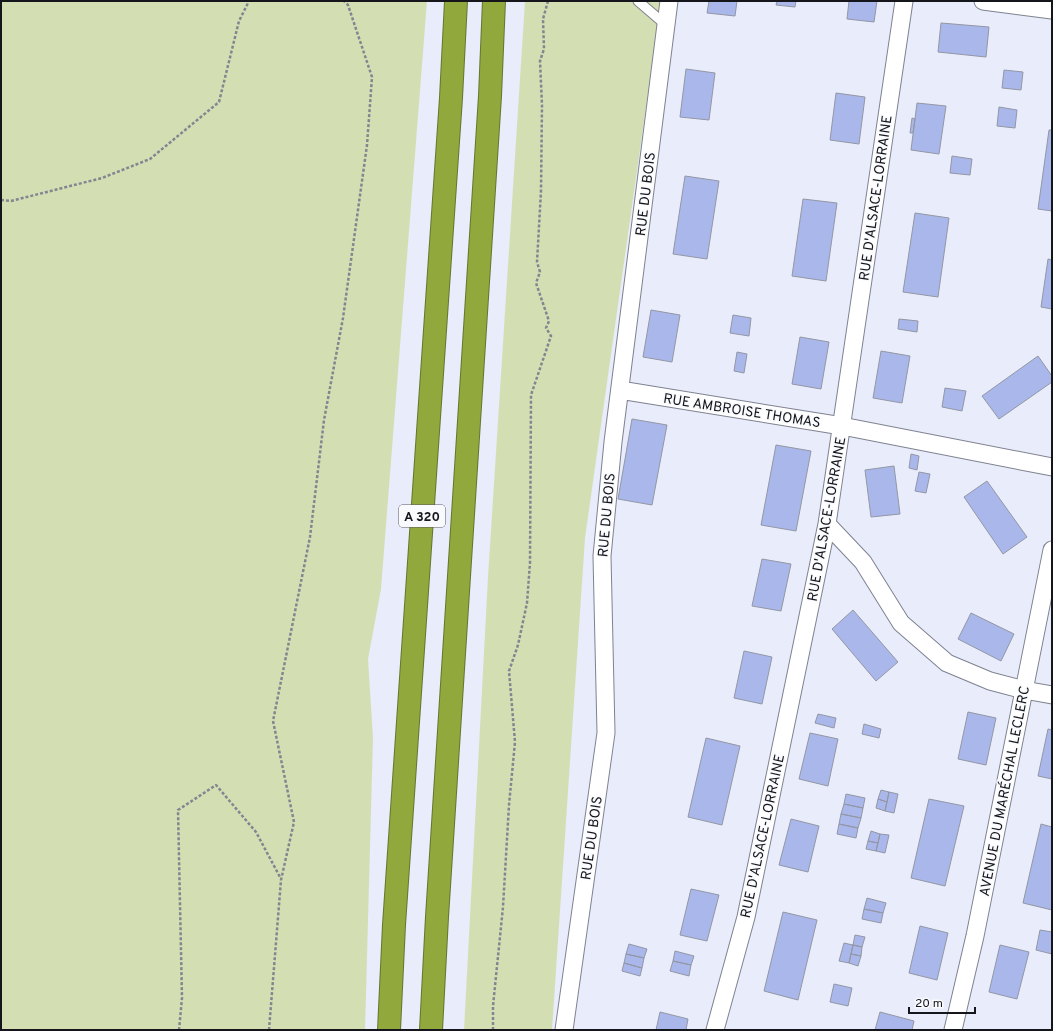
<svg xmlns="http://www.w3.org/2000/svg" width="1053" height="1031" viewBox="0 0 1053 1031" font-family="Overpass,sans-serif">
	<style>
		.green { fill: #d3dfb3 }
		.building { fill: #aab7eb; stroke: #9397a4 }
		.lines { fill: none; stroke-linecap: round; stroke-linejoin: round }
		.lane-casing { stroke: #7f8290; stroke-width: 11 }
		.street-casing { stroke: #7f8290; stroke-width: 19 }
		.highway-casing { stroke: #667530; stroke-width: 24 }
		.path { stroke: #838590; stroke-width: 2.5; stroke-dasharray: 3 2; stroke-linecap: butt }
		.lane { stroke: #fff; stroke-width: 9 }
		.street { stroke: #fff; stroke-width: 17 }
		.highway { stroke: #91a83c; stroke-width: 22 }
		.labels { text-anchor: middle; stroke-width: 3; stroke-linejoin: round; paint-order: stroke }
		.shield { fill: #f9fafd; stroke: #595a5f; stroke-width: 1 }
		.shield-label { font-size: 13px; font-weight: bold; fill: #15161b }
		.street-label { font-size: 14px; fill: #15161b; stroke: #f9fafd }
	</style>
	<rect width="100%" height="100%" fill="#e8ecfb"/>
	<path class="green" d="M1 1H427L381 589 368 659 373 738 365 1030H1Z
		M525 1H661L585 538 552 1030H464L488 577Z"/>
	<path class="building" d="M709 1H737L735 16 707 13Z
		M777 1H796L795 7 776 5Z
		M849 1H877L874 22 847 19Z
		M941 23 989 27 986 57 938 52Z
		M686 69 715 73 709 120 680 117Z
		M1004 70 1023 72 1021 90 1002 88Z
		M836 93 865 97 859 144 830 140Z
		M917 103 946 106 939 154 911 150Z
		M999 107 1017 110 1015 128 997 126Z
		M912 118 915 119 913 133H910Z
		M1049 130H1052V211L1038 209Z
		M952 156 972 159 970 175 950 173Z
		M685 176 719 181 707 259 673 254Z
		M803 199 837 203 826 281 792 276Z
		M915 213 949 218 938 297 903 292Z
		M1048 259 1052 260V309L1041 307Z
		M651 310 680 315 672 362 643 357Z
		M733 315 751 318 749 336 730 333Z
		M899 319 918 321 917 332 898 329Z
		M800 337 829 342 821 389 792 384Z
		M881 351 910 356 902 403 873 398Z
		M737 352 747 354 744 373 734 371Z
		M1038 356 1052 376V382L999 419 982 396Z
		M945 388 966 391 962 411 942 407Z
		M632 419 667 425 652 505 618 499Z
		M776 445 811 451 796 531 761 525Z
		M911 454 919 456 917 470 909 468Z
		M894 466 900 514 871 517 865 470Z
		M919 472 930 474 926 493 915 491Z
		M987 481 1027 537 1003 554 964 497Z
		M762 559 791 564 781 611 752 606Z
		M853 610 898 662 876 681 832 629Z
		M971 613 1014 634 1001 661 958 639Z
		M744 651 772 657 762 704 734 698Z
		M968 712 996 718 986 765 958 759Z
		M818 714 836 718 834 728 815 723Z
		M864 724 881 729 879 738 862 734Z
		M1048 729 1052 730V779L1038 776Z
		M810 733 838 739 828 786 799 779Z
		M706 738 740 746 722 825 688 817Z
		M881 790 889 792 887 802 878 799Z
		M889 792 898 794 894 813 885 811Z
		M846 794 865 798 863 808 844 804Z
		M878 799 887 802 885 811 876 808Z
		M929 799 964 806 945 886 911 878Z
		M844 804 863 808 861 818 841 814Z
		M841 814 861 818 858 828 839 824Z
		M791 819 819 826 808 872 779 865Z
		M839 824 858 828 856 838 837 834Z
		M1041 824 1052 827V910L1023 903Z
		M871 831 880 834 878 843 868 841Z
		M880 834 889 835 885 853 876 851Z
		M868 841 878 843 876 851 866 849Z
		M691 889 719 895 707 941 680 935Z
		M867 898 886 903 883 913 864 909Z
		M864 909 883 913 881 923 862 919Z
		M783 912 817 920 798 1000 764 991Z
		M920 926 948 933 937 980 909 973Z
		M1040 930 1052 932V954L1036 950Z
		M855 935 865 937 862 947 853 945Z
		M844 943 853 945 849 963 839 961Z
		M629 944 647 949 644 958 626 954Z
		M853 945 862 947 861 956 851 954Z
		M1000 945 1029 952 1017 999 989 992Z
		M675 951 694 956 691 965 673 961Z
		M626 954 644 958 642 968 624 963Z
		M851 954 861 956 858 966 849 963Z
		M673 961 691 965 689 976 670 971Z
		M624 963 642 968 640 976 622 971Z
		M834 984 852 988 848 1006 830 1002Z
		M660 1012 688 1019 686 1030H656Z
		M880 1012 914 1021 912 1030H875Z"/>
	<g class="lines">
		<defs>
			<path id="lane" d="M638 1 666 25"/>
			<path id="street" d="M983 1 1052 10
				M620 390 842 426 1052 467
				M827 524 863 562 901 623 947 663 990 681 1024 690 1052 695
				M564 1030 606 733 602 556 613 442 669 1
				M715 1030 746 917 827 524 904 1
				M953 1030 975 936 1052 550"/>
			<path id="highway" d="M389 1030 394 925 451 98 456 1
				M431 1030 437 917 490 96 494 1"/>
		</defs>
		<use href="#lane" class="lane-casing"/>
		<use href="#street" class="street-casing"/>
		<use href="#highway" class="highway-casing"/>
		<path class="path" d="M1 200 11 201 102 178 150 159 219 102 239 21 249 1
			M179 1030 182 998 178 810 216 785 256 832 281 879
			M269 1030 281 880 294 822 273 721 310 537 324 420 343 318 367 145 372 77 348 5 344 1
			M493 1030V1006L503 907 509 805 515 742 509 671 518 645 527 603 530 563 531 395 551 336 546 328 549 321 536 283 540 272 537 262 541 191 542 105 540 61 544 49 543 19 548 1"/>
		<use href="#lane" class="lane"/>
		<use href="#street" class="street"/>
		<use href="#highway" class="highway"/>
	</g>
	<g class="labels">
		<rect class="shield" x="399" y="505" width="46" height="22" rx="3"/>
		<g class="shield-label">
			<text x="422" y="521">A 320</text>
		</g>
		<g class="street-label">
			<text transform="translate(645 194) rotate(-83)" y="5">RUE DU BOIS</text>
			<text transform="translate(875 198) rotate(-82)" y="5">RUE D'ALSACE-LORRAINE</text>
			<text transform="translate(742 410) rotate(9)" y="5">RUE AMBROISE THOMAS</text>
			<text transform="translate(606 515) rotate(-85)" y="5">RUE DU BOIS</text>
			<text transform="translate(826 519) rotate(-80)" y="5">RUE D'ALSACE-LORRAINE</text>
			<text transform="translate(1004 791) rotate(-79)" y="5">AVENUE DU MARÉCHAL LECLERC</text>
			<text transform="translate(762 836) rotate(-78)" y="5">RUE D'ALSACE-LORRAINE</text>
			<text transform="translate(591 838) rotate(-82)" y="5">RUE DU BOIS</text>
		</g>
	</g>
	<rect width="1053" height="1031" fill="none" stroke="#15161b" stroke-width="4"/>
	<path d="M909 1007v6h66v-6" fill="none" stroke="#15161b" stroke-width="2"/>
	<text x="915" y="1007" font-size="12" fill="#15161b" stroke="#f9fafd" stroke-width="3" paint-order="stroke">20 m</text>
</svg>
